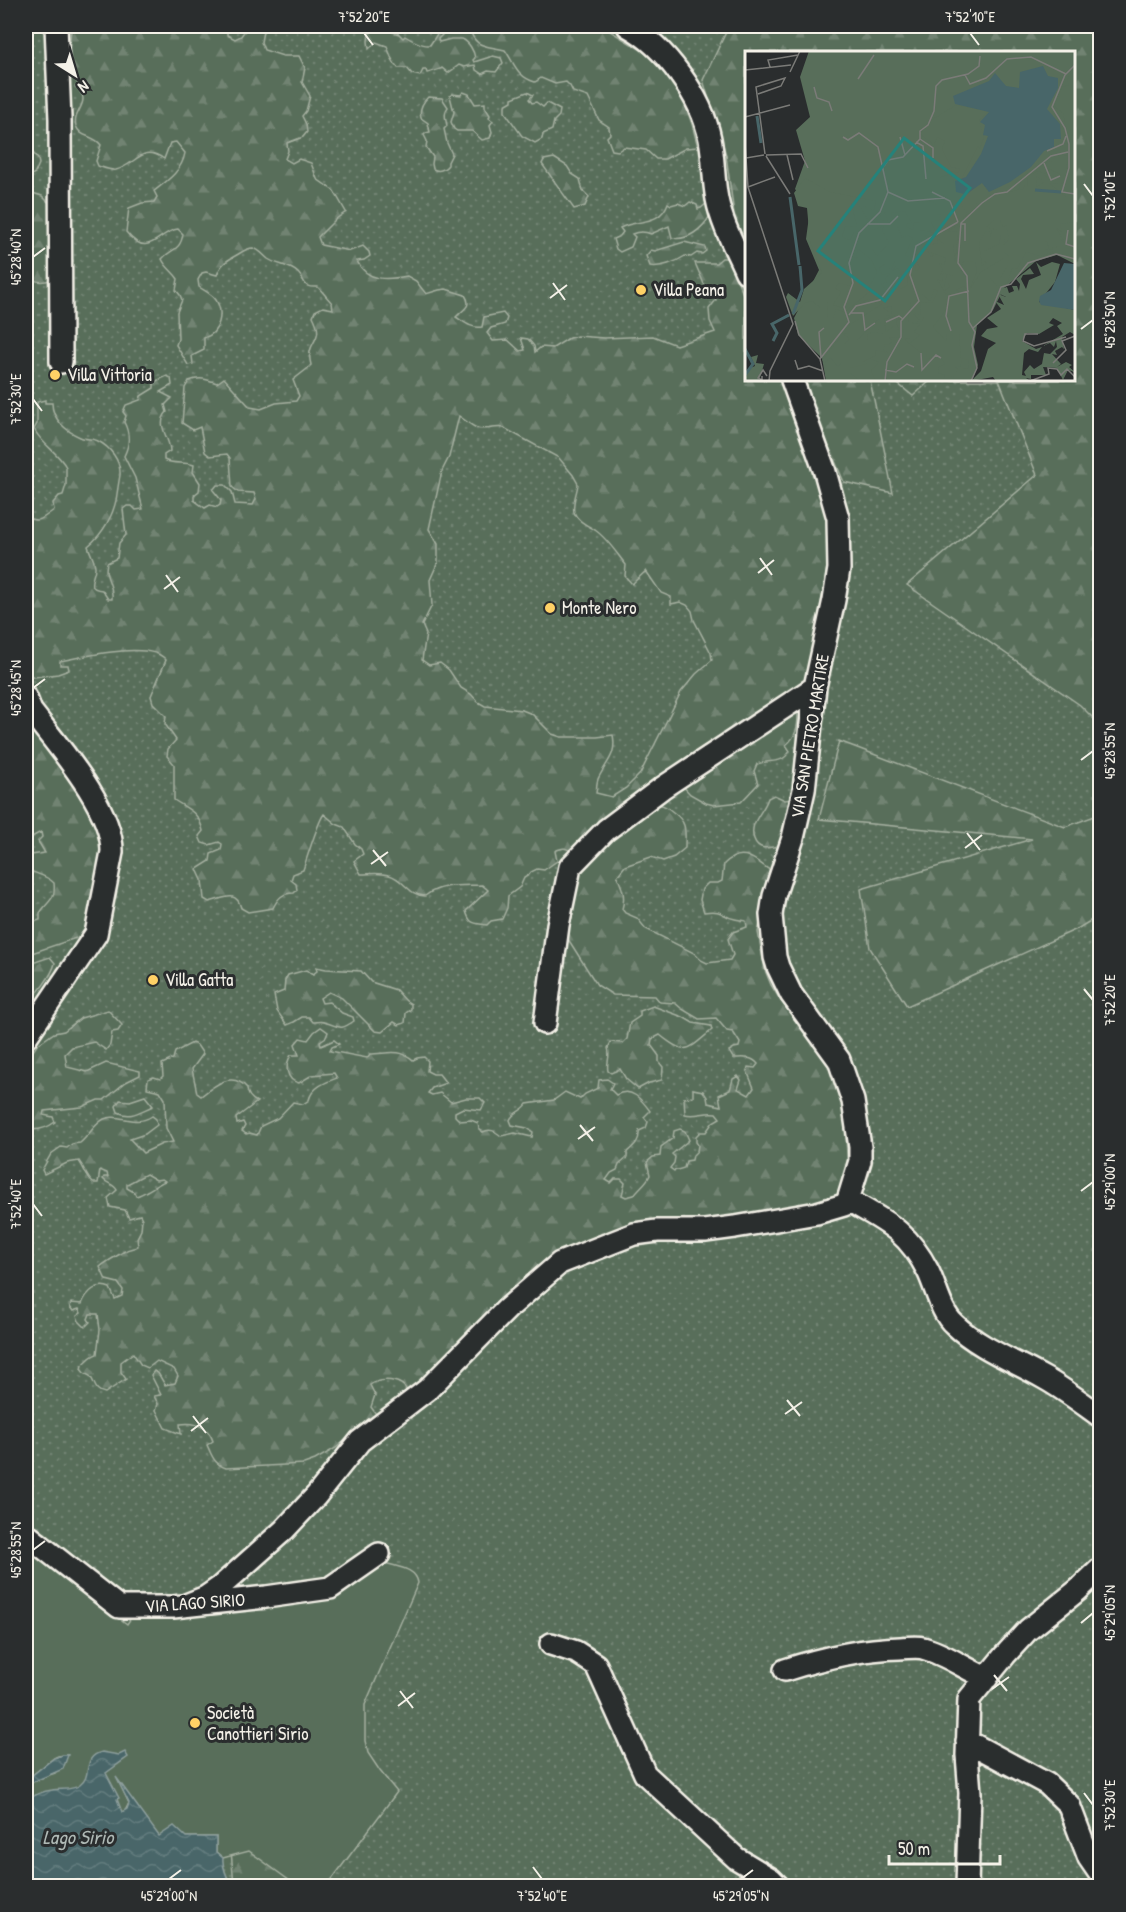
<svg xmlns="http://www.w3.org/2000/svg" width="1126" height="1912" viewBox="0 0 1126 1912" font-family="'Patrick Hand',sans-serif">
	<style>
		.grass { fill: url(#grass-dots); stroke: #a6b0a1; stroke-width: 1.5; fill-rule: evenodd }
		.forest { fill: url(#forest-firs); stroke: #a6b0a1; stroke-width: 1.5; fill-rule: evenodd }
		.pitch { fill: #586e5a; stroke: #a6b0a1; stroke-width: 1.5 }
		.water { fill: url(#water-waves); stroke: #8d9e9c; stroke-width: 1.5 }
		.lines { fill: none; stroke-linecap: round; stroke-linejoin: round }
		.minor-casing { stroke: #f4f1e8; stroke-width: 26 }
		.minor { stroke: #2a2d2e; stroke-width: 21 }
		.ticks { fill: none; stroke: #f4f1e8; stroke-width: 2 }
		.poi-dot { fill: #ffd166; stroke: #2a2d2e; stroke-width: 2 }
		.labels { text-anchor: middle; stroke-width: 6; stroke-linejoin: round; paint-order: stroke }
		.poi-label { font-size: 18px; fill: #f4f1e8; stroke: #2a2d2e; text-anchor: start }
		.street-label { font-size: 18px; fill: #f4f1e8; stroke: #2a2d2e }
		.water-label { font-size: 20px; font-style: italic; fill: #afb9b5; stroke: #2a2d2e }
		.inset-river { fill: none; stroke: #486669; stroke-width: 3 }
		.inset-road { fill: none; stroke: #7b7b78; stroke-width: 1.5 }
		.view { fill: #26827a; fill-opacity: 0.15; stroke: #26827a; stroke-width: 3 }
		.inset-edge { fill: none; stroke: #f4f1e8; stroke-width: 3 }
		.neatline { fill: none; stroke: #f4f1e8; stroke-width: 2 }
		.ticks-label { font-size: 15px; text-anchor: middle; fill: #f4f1e8 }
	</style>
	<defs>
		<pattern id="grass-dots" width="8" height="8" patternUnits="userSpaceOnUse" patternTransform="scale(1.5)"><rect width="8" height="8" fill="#586e5a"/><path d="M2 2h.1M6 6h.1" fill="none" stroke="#718372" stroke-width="1.8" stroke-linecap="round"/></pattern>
		<pattern id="forest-firs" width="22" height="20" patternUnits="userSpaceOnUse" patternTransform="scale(1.5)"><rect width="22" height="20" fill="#586e5a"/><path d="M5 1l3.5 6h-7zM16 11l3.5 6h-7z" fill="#718372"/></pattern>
		<pattern id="water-waves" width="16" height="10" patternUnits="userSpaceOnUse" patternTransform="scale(1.5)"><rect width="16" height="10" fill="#486669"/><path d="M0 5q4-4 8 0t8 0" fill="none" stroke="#637c7e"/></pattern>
	</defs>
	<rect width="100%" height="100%" fill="#2a2d2e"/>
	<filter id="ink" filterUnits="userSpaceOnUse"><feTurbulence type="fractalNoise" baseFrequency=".0167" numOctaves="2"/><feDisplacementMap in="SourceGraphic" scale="12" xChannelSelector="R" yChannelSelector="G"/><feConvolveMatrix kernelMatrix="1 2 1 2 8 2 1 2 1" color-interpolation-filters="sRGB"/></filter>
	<g filter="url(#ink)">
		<path class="grass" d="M26 26H1100V1886H26ZM746 52H1074V380H746Z"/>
		<path class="forest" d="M72 26H227V35L235 39 241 36 248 26H264L261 42 264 50 283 56H299L305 68 302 82 310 96 306 111 302 116 306 124 307 132 303 137 287 143 288 151 285 159 292 163 299 159 311 163 317 179 334 191 346 212 336 219 318 237 321 245 350 251 363 246 369 252 370 256 364 260 357 261C367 282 388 280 407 276L416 281 426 294 439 290 446 289 465 295C473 307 463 309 456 317 464 322 472 329 482 327L484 317 503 313 507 318 505 324 491 328 487 333 493 341 508 340 520 351 525 350 521 338 528 339 534 346 535 352 541 347 553 348 569 338 577 336 604 338 653 336 676 345 715 332 710 321 709 309 716 300 711 291 704 284 695 263H716L722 258H728L746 301V380H780C793 410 809 441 820 473 842 540 818 614 805 681L573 853C566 847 563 847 555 851L557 861 544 870 537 869 531 872 529 875 524 878 520 887 508 896 507 908 502 919 491 921 487 925C474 923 470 925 466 911L488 890 482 885C463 886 441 883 425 896 409 896 403 878 389 875 378 872 371 874 361 874L354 861 363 854 361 849 355 844 344 827 336 824 324 814C318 821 307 858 303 870L293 874 291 880 296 884 297 890 294 893C282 893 278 898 273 908L248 912 241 908C236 889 223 899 209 902L204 899 202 880 197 869 210 861 211 854 221 850 222 844 219 842 209 845 202 843 199 836 203 831C199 812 189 810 174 800V764L167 756 168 749 176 740 165 724 166 716 153 703 151 696 166 660C151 640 81 657 60 661V665H68L69 670 58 674 34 677 26 673V517C40 524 42 518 54 510L53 503 59 496 63 495 66 485V467C58 452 42 445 34 429L37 424V402L45 400V403H52C52 419 66 431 80 437 86 440 93 438 98 441 110 447 121 461 120 475 119 481 118 487 117 494 115 513 103 534 88 546 90 553 94 559 95 566 96 576 83 588 102 590L108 599H112C114 582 103 579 107 563L117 558 119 543 126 535 123 509 127 506H132L136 510 143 509 135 478 124 456C130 444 130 434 124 422L126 416 123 412 126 405 140 400 141 396 154 388V382L167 376 171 378 172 385 160 392 172 398 165 405 167 412C155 425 170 438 170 451L164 455V460C174 465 184 461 194 465L193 472 200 483 199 491 194 495V500L205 508 210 505 217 507 220 505 221 500 213 490 217 485H225L232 492 235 504 253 505 256 499 254 493 238 492 232 487 230 458 227 454 210 456 205 452 200 427 193 430 182 423 185 388 189 381C200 377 206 379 217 383L224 378 250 407 261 409 276 403 296 401 299 396 293 380 307 369 311 365C304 339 327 343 313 316L315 311 323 307 333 309 332 303 318 287C301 288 307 282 298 273 290 265 277 265 268 259 263 255 259 249 253 248 246 248 241 253 235 256 226 261 221 264 217 275L206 272 202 273 198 280 199 287C205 291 212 294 216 300 224 313 220 333 204 338V350L192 356 193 364 188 365 176 345 178 339 177 312 182 300 180 295 176 290 178 279C173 271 166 268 162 259 171 248 180 252 183 234L178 229C158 231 149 261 126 232L129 208 142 203 154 202 157 197 154 191C167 181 182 171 185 153L176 142 170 143 164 159C142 143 136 165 116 170 111 171 104 168 98 166L96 161 101 145C94 135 80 138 76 126 73 115 83 108 83 99 83 92 77 83 75 76 68 59 68 44 72 26ZM459 416C465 420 471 426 477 428 484 431 495 426 504 428L559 458 573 475 578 484C577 493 572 503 574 512 577 521 587 525 595 530 607 538 617 554 626 565L625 576 632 584 646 571 661 593 671 597V604L680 602 687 605 692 611 694 620 711 653 712 660 696 674 681 692 640 774 626 788 612 797 596 793C597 788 596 782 599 777 607 761 617 755 613 735L597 737H561L552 734 532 714 522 710 485 706 478 702 471 694 461 688 449 670 440 663 429 665 422 660 426 634 422 625 432 605 430 580 438 562V544L429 529 442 471 449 457Z
			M381 26H394L395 29 393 32 399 34 403 38 405 36C411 40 423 46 430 45L442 26V35L438 39 439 42 451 39H462C469 42 474 51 475 58L473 60 474 62 493 56 501 58 503 63 496 72 488 71 482 74 476 70 475 65 464 67 459 65 448 73 442 68C441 69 428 73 427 73L426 70H423L420 76 412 74 407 68H398C392 61 390 55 387 46L376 42 369 49 368 41 369 33Z
			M469 26H602L653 57 661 66 683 99 692 124 698 147 686 148 665 159H656L646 150 624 147 618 151 612 150 607 137 610 134 609 127 599 120 588 97 573 92 570 86 566 82 555 84 541 78 535 82C517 77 515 64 505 50 486 45 474 49 469 26Z
			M729 26H1100V725L1080 705 907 585 1037 475 999 380H1074V52H746V254L736 229 726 155 703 80Z
			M463 92 469 94 475 104 485 103V107L490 115 489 118 493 121 490 125 492 132 490 138 482 140 472 131H457L454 129 451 122 454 112 450 96 452 94 461 95Z
			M527 92 533 95 529 99 532 103 536 102 543 107 547 103 560 110 559 116 554 121 552 130 543 134 542 139 535 143 522 136 505 112V105L512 101V98Z
			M428 97 442 98 448 107C443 113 446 120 447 126L444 129 447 143 452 154 448 162V165C444 170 439 172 433 169L432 164 433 157 426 147 427 141 424 135 426 133 430 132 428 123 421 118C419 110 421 104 428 97Z
			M26 152 33 153 38 159 39 164 35 173 26 178Z
			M554 158 567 166 572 174 580 179 583 191 589 197 585 206 574 209 542 164 544 160Z
			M26 191 42 196 50 204 73 261C61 277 43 289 26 276Z
			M690 202 697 205 698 209 701 208 707 203 710 216C702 229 688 241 672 238L669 226 651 234C644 231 639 231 632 234L635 237 631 247 620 252 616 249 613 239 620 236 623 232 620 228C637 219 660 226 668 203L671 205 678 203 685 206Z
			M684 242 705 247 706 251 702 254 697 253 691 257 685 256C676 262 661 268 650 266L646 256 651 250 655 251Z
			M800 380H870L893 493 844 482Z
			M893 380H931L913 396Z
			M26 708 97 815 103 854 85 935 26 955V920L33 922 40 920V913C48 900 56 901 54 883 44 873 34 875 26 868L27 859 31 855 45 853 38 841 42 837 41 832 30 838H26V824H29L30 818 26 816Z
			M790 711 798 714C798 727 796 737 786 745L790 751C782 765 770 759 757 764L754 771 758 784 741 802 714 805 706 803 690 794 680 783Z
			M839 741 1065 827 1100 814V915L1077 929 907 1006 870 948 861 889 1032 839 819 819Z
			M774 795 785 800 792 799 793 804 779 846C769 848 758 851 754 839 748 823 764 812 768 798Z
			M650 804C661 804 665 805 673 812 688 823 685 831 685 848L674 857 663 861 651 857 625 866 617 876C622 887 626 896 622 909L625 913 637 918 646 929 694 953 701 960 707 963 730 960 733 955 728 939 733 932 747 927 746 921C742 920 739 920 735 919 720 916 725 909 704 912L700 900 702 889 708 883H718L722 881 724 864C742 846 754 859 771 871L758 932 765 970 771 985 781 1001 825 1052 844 1098 848 1175 838 1194 825 1205 557 1257 436 1373 408 1393C406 1390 405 1386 401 1384 392 1379 379 1379 370 1385L375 1395 371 1407 376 1414 336 1448 315 1460 304 1464 226 1468C214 1464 212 1456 207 1445L213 1441C208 1426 195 1422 180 1424L181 1434 165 1428 156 1410 158 1404 154 1396 161 1395 151 1375 154 1371 158 1373 165 1385 175 1383 178 1376 174 1369 157 1361 148 1368 141 1365 133 1353 121 1362V1372L126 1379 105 1393C94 1391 96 1384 90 1376L84 1373 81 1369 82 1365C88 1361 90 1356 97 1354L100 1330 98 1314H90L88 1319 90 1322 85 1327 79 1321 77 1316 81 1313 79 1309 73 1311 70 1307 71 1303 82 1304C87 1292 97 1282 110 1288L115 1299 122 1296 123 1290 118 1283 106 1280 100 1267C107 1261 117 1256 125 1251 129 1248 134 1249 138 1246L137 1238 141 1230 142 1219 140 1215 129 1218 125 1210 110 1207 108 1198 117 1190C114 1184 107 1184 103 1179L104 1177H108L107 1173 100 1170 98 1183H93C86 1177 85 1169 79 1161L67 1163 44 1174 42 1170 51 1154 61 1147 67 1148 72 1144 80 1143C89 1136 93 1125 104 1119 119 1112 134 1128 152 1116L156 1119 157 1125 145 1134 130 1139 143 1153 162 1144 173 1142 166 1128 165 1099 160 1091 147 1088 148 1079 154 1077 160 1079 163 1076 162 1064 173 1059 175 1052 192 1043 197 1045 203 1054 192 1069 197 1093 201 1096C215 1085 232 1071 247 1088 247 1095 251 1099 257 1102L236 1118 237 1124 243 1122 245 1126 242 1131 246 1134 250 1133 257 1135 261 1126 278 1118 293 1102 303 1104 309 1100C312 1087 326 1082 337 1078L334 1073 312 1075 299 1083C285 1080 285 1065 291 1055H299L295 1044 300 1038 308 1040 314 1032 321 1027 328 1032 326 1037 320 1041 321 1046 334 1040 339 1044 332 1047 330 1051 367 1058 370 1054C387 1054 399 1048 413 1060L417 1058 424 1057 428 1061 427 1071 433 1074H439L446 1083 432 1088 428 1093 432 1095 440 1093 451 1102 466 1098H480L485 1103 481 1110 463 1108 455 1112V1116L460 1121 471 1120 478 1123 479 1129 483 1132C490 1128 495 1131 501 1136L515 1133 532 1137 533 1132 527 1128 512 1125 510 1120C513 1112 523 1111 527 1104L554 1100 565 1092 580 1099 585 1094 598 1088 599 1080 607 1079 613 1083 610 1089 616 1095C631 1086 642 1100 650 1111L644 1117 648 1122 646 1128 639 1131C640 1141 635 1145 627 1152V1158L619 1165 617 1170 611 1173 606 1180 611 1183 615 1179H621L625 1183 622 1195 626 1197 634 1195C639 1187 646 1184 650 1175L647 1162 653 1157 660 1156 661 1147 673 1138 674 1131 680 1129 685 1131 689 1140 672 1154 675 1157 674 1163 670 1168 674 1171 684 1168 686 1161 692 1160 693 1155 697 1151 698 1145 696 1142V1136L700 1132H706L713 1122 720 1118 716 1113C705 1111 696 1117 685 1114L684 1098 693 1097V1089L703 1091 707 1097 708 1103 721 1106 719 1095 730 1090 733 1079 738 1076 741 1080 738 1089 749 1095 754 1088 747 1071 748 1067 755 1068 758 1064C751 1056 743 1058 733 1058L729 1051 734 1048 739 1047 740 1043 733 1032 727 1031 716 1018 699 1019 682 1009 675 1003 660 1002 655 996 613 995 597 985 563 931 570 890 583 864ZM146 1174 156 1180 162 1179 165 1181C155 1185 146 1193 136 1196L134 1192 127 1188V1184Z
			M50 957 55 963C53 973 36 998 27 1001L26 965Z
			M316 967 326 969 361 971 371 982 396 990 406 1001 411 1004V1009L406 1013 405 1023 399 1025 394 1022 382 1032 375 1031 342 998 329 992 320 998 322 1003 329 1002 342 1013 353 1017 354 1021C338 1032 340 1026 324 1022 321 1021 317 1022 313 1022L309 1017H302L294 1022 287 1025 277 1011 274 995 284 991 285 980 288 975 306 970 313 974 317 971Z
			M653 1006 683 1017 693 1023 711 1026 712 1030C687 1051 686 1056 660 1035L652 1039 651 1045 659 1056V1062L663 1067 662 1080 649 1083 638 1089 626 1079 620 1069 611 1073 608 1071C606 1063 611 1056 608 1048L611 1042 623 1043 627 1039 630 1023 640 1016V1011Z
			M108 1010 122 1025 118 1031 112 1032 110 1045 106 1050 94 1042 72 1047 65 1054 67 1067 87 1072 106 1063 140 1071V1075L126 1082 104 1100H98L82 1107 44 1111 43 1115 53 1117 55 1122C46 1129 36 1131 26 1129V1063L30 1060 31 1054 37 1045 54 1033 64 1031 81 1018Z
			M145 1096 153 1106C140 1111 131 1119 118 1112L116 1106 120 1100 130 1101Z
			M228 1814 324 1886H234Z"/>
		<path class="pitch" d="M32 1552 127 1624 131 1618 204 1612 331 1589 339 1597 385 1563C397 1567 416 1568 418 1583L365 1705V1741L368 1753 380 1771 397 1792 327 1886H297L249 1851 223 1858 216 1852V1837H159L119 1782 129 1803 125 1811 28 1857 26 1861V1785L39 1778 55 1773 67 1755 58 1756 54 1758 26 1780V1554Z"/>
		<path class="water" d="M102 1752 119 1755 125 1752 128 1757 106 1773 119 1798 117 1799 122 1812 127 1809 129 1803 116 1777 159 1836 174 1826 186 1837H216V1852L223 1858C222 1867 227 1877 231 1885L26 1886V1861L29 1853 27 1850 26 1851V1801C34 1795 42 1791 52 1790 61 1788 72 1791 80 1785 93 1776 81 1757 102 1752Z
			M63 1755H68L63 1769 26 1785V1780L54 1758Z"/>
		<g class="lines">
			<defs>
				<path id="minor" d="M56 26 60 119 61 362
					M628 26C665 46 702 97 710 139 714 159 713 179 717 199 722 225 736 249 746 272
					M26 698 31 711C57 745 113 808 112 852L96 934 26 1037
					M545 1023 558 925 570 867 606 830 662 788 815 687
					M848 1200C886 1222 907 1230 928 1271 936 1287 941 1313 954 1324 979 1348 1014 1361 1044 1378 1064 1389 1082 1403 1100 1416
					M26 1534 119 1607H173L266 1597 330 1588 379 1554
					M186 1605 206 1597 219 1588 284 1530 316 1496 360 1441 428 1389 507 1309 560 1263 634 1234 657 1231H705L735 1227 817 1213 844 1205 848 1200 860 1161V1147L853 1101 839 1060 791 994 778 967 775 957 771 915 774 896 793 838 804 790 815 687 834 600 839 569 838 518 825 472 792 380
					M551 1644 576 1652 596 1665 645 1774 736 1858 771 1879 778 1886
					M785 1670C822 1658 861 1649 900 1648 907 1648 916 1646 923 1648 946 1654 965 1669 987 1678
					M967 1741 1047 1784 1069 1805 1089 1858 1100 1874
					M967 1886 970 1793 967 1755 969 1699 1005 1655 1028 1630 1078 1590 1100 1569"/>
			</defs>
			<use href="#minor" class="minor-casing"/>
			<use href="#minor" class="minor"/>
		</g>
	</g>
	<path class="ticks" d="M364 33 373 45M970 33 979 45M1084 184 1093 196M33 257 45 248M553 283 565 300M550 298 567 285M1081 329 1093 320M33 399 42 411M760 558 772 575M758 573 774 560M166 575 178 592M164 589 180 577M33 688 45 679M1081 760 1093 751M967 833 980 850M965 848 982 835M373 850 386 866M371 864 388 852M1084 989 1093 1000M580 1125 593 1141M578 1139 595 1127M1081 1191 1093 1182M33 1204 42 1216M787 1400 800 1416M785 1414 802 1402M193 1416 206 1433M191 1431 208 1418M33 1550 45 1541M1081 1623 1093 1613M994 1675 1007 1691M992 1689 1009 1677M400 1691 413 1708M398 1706 415 1693M1084 1793 1093 1805M533 1867 542 1879M169 1879 181 1870M741 1879 753 1870"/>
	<g class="poi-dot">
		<circle cx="641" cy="290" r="6"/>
		<circle cx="55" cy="375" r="6"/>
		<circle cx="550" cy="608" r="6"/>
		<circle cx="153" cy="980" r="6"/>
		<circle cx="195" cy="1723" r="6"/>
	</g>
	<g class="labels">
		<g class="poi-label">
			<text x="653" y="296">Villa Peana</text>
			<text x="67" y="381">Villa Vittoria</text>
			<text x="562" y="614">Monte Nero</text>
			<text x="165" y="986">Villa Gatta</text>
			<text x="207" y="1719">Società<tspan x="207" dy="21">Canottieri Sirio</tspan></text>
		</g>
		<g class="street-label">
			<text transform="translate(810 736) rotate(-81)" y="6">VIA SAN PIETRO MARTIRE</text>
			<text transform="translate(195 1603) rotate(-4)" y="6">VIA LAGO SIRIO</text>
		</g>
		<g class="water-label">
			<text x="78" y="1844">Lago Sirio</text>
		</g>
	</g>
	<g transform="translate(745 51)">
		<rect width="330" height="330" fill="#2a2d2e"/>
		<path d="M64 0H330V213L312 204 291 210 259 237 248 259 232 274 229 296 233 314 227 330H81L77 307 53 284 49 267 74 219 61 188 65 158 50 138 60 110 51 79 65 66 55 26Z" fill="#586e5a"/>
		<path d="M330 16V79L325 78 328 84 323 85 318 62 309 55 317 36 324 34 322 29ZM211 54 243 60 234 70 239 85 235 98 233 95 217 127H211L207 132 202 131 206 120 213 122 215 118 206 116 197 98 200 90 192 86 189 94 175 83 185 70ZM323 104 320 133 304 132 321 146 320 143H330V171L315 173 317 181 311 177 320 192 315 188V195L304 198 302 191 300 190V199L307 198 308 201 296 205 281 201 272 218 267 217 262 234 252 235 245 227H255L262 216 264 205 259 201V207L236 221 225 238 232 220 230 211 219 210 216 215 213 212 219 166 250 143 278 138 280 134 283 137 282 127 276 129 274 138 268 136 272 130 291 121 292 115 301 112 305 106 304 110 307 111V105ZM304 118 317 124 307 130 299 124V131L291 136 292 129 297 128 291 126 293 120 301 123ZM249 169H255L258 176 261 174 264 189 258 194 260 188 256 184 254 193 239 200V210L242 212 237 215 234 192 240 181 245 180V186L247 179H252L241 176ZM60 127 85 141 131 150 129 159 118 155 128 165 123 169 114 154 106 152 112 175 100 176 97 186 105 189 109 181 112 184 102 214 96 217 106 227V235L94 232 90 237 96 241 88 254 98 257 99 261 91 258 88 267H83L82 251 76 257 67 250 60 252 48 265 41 246 43 242 55 251 59 238 77 222 65 190 62 157 53 155 49 142ZM145 142 163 151 187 150 192 154V164L196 163 194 169 186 171 190 179 182 180 192 183 187 186 179 185 183 184 181 179 175 180V171L169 172 168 179 162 176 161 172 167 173 160 160 146 162 148 170 139 174H152L157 187 162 184 168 187 160 204 169 209 166 219 170 212 171 220 175 217 170 208 172 194 214 173 202 181 211 180 213 185 210 211 208 193H199L192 187 193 192 180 195 186 206 189 204 185 201 201 207 199 214 194 212 198 219 195 224 201 222 197 226 198 231 192 228 199 240 205 236 203 232 199 236 202 223 208 225 215 218 221 226 223 240 219 235 211 239 218 242 204 244 198 241 204 247 200 249 202 257 188 276 201 290 202 283 207 288 208 283H214L216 307 224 309 223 318 217 317V309L215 316 210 315 213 319 206 326 209 325 208 330H198L200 324 193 322 194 316 200 313 193 303 182 308 181 297V302H176L159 288 165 287V292L175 284 169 281 175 273 167 272 177 270 179 266 174 269 167 261 176 264 175 251 187 252 193 240 189 238 185 250 177 243V250L166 251 163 271 170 278H159L157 287 144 286 147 290 144 294 140 293 138 299 143 302 131 299 130 305 117 311H97L93 316 85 306 80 312 77 309 94 288 99 293 105 288 97 282 103 283V275L137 253 122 248 104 263 101 260 128 238H123L132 221 126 208 113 198 111 206 114 208 107 206 117 179 127 170 137 174V169L143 170 140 161 138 166 133 164 139 147ZM139 175 137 179 144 192 132 205 127 198V179ZM150 210 151 215 147 220 153 217 156 224 161 218 163 234 156 238 148 231 142 247 131 249 141 239 136 233 142 231 140 228 145 222 137 224 134 217 140 213 146 219ZM147 255 146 264 157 267 151 270 154 280 149 275 141 281 139 268 148 266 141 264 144 261 138 257ZM134 268 136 273 132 277 138 283 128 281 123 283 122 289H112ZM291 211 296 216 307 211 315 213 310 231 294 251 330 259V284L325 281 317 286 319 298 317 296 310 300 312 304 307 303 316 313 312 316 321 311 327 314 324 316 330 321 323 319 318 329 312 317 298 316 301 324H286V328L281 327 285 330H251L248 326 226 330 236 320 243 298 251 292 236 285 242 278 253 276 242 267 256 258 250 250 259 254 253 243 261 246 255 243 256 238 262 236 264 242 269 240 267 235H272L274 240 275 233 271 228 285 217 289 223 278 224 276 228 281 238 284 229 296 224ZM308 267 317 272 312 275 318 283 298 295 305 292 309 296 311 290 312 296 305 303 299 302 297 313 289 318 285 314 279 321 281 325 277 324 279 302 284 298 293 301 297 296 291 298 277 290 282 282 294 283 309 274 304 272ZM13 304 11 312 19 313 14 330H0L3 318 10 315 6 306ZM126 308 134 311 126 320 131 330H115L105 322V317L121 313Z" fill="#586e5a" fill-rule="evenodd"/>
		<path d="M206 123 209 132 223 139 221 143 226 136 237 132 244 142 222 162 216 153 208 157 205 148 186 139 196 126Z" fill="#586e5a"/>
		<path d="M298 15 303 25 313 27V37L302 58 315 73 316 88H309V96L299 100 286 116 265 131 244 141 237 132 222 143H215H219L211 141 210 130 221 126 236 103 243 85 238 84 240 74 235 71 244 61 210 53 208 45 244 30 250 22 261 35 274 37 275 21ZM319 212 330 213V259L296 254 294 250 295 245 306 239Z" fill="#486669"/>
		<path class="inset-river" d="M12 65 16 92M290 139 316 141M45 146 54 214M48 263 57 239 55 215M28 290 32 282 27 273 44 264M0 298 8 313 0 324"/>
		<path class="inset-road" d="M330 14 320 24 307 56 320 77 324 93V117L317 141 330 143M25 16 23 9 53 4M0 19 46 14M45 21 55 0M220 24 225 33 241 27 262 8 286 6 321 23M113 28 129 4M69 36 72 47 84 51 87 60M13 43 36 35 40 27 11 36 20 103M0 66 45 54M155 86 160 104M175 88V80L183 74 189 60 191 35 197 29 223 23 234 15 235 5M175 88 188 97V107M171 91 178 95 181 128M0 92 3 136 48 273 25 320 24 330M302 100 318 93 321 85M21 104 56 103 63 117M42 104 48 129M21 105 45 143M1 107 19 104M299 112 306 129 315 125M139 115 143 109 158 106 175 88M3 136 30 126M143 141 163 150 200 147M187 141 205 150 213 171M122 173H145L153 165M216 173H220V190M323 179 321 193 330 196M106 262H118L120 279 130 272M104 264 111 255 135 249 153 226M50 270 54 284 75 308 80 330M141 271 154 265 158 268M228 277 246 261 256 236 266 233 283 212 311 203 330 208M206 280 201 265 204 245 224 240M293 283H280L278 290 289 295 321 286M176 302 177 319 191 304 196 307M76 307 74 281 79 277M75 308 104 271 99 256 108 232 104 212 114 182 135 161 143 141 133 96 114 82 103 89 98 86M50 309 53 318 64 315 78 320M308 312 321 299 317 290 330 285M140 319 151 321 162 313 169 316M17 325V329L13 327 18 319 22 325M140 330 142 311 156 286V270L174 250 165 224 171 195 213 171M226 330 232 317 227 294 230 281 224 271 222 225 213 212 216 172 237 152 250 143 262 141 306 105 323 101M285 330 304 323 303 317 312 318 316 324 322 318 330 326"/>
		<path class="view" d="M159 87 225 137 140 250 73 200Z"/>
		<rect width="330" height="330" class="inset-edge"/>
	</g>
	<rect width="1126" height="1912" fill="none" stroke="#2a2d2e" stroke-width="66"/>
	<g transform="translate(75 75) rotate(143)" stroke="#2a2d2e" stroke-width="4.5" paint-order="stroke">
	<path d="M0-4.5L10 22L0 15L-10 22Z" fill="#f4f1e8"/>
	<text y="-9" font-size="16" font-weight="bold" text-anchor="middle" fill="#f4f1e8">N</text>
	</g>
	<path d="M889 1855v9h111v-9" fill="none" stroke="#f4f1e8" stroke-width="3"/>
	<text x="898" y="1855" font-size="18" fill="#f4f1e8" stroke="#2a2d2e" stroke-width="4.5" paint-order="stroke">50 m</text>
	<rect x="33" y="33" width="1060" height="1846" class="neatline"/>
	<g class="ticks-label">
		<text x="364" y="22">7°52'20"E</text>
		<text x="970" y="22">7°52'10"E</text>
		<text transform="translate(1110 196) rotate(-90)" y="5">7°52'10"E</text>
		<text transform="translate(16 257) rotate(-90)" y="5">45°28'40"N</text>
		<text transform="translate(1110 320) rotate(-90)" y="5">45°28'50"N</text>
		<text transform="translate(16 399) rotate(-90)" y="5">7°52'30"E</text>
		<text transform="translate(16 688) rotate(-90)" y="5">45°28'45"N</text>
		<text transform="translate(1110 751) rotate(-90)" y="5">45°28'55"N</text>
		<text transform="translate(1110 1000) rotate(-90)" y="5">7°52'20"E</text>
		<text transform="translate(1110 1182) rotate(-90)" y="5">45°29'00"N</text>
		<text transform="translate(16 1204) rotate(-90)" y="5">7°52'40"E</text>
		<text transform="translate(16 1550) rotate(-90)" y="5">45°28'55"N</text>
		<text transform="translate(1110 1613) rotate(-90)" y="5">45°29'05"N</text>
		<text transform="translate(1110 1805) rotate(-90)" y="5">7°52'30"E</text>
		<text x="169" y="1901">45°29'00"N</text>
		<text x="542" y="1901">7°52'40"E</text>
		<text x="741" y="1901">45°29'05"N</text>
	</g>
</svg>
